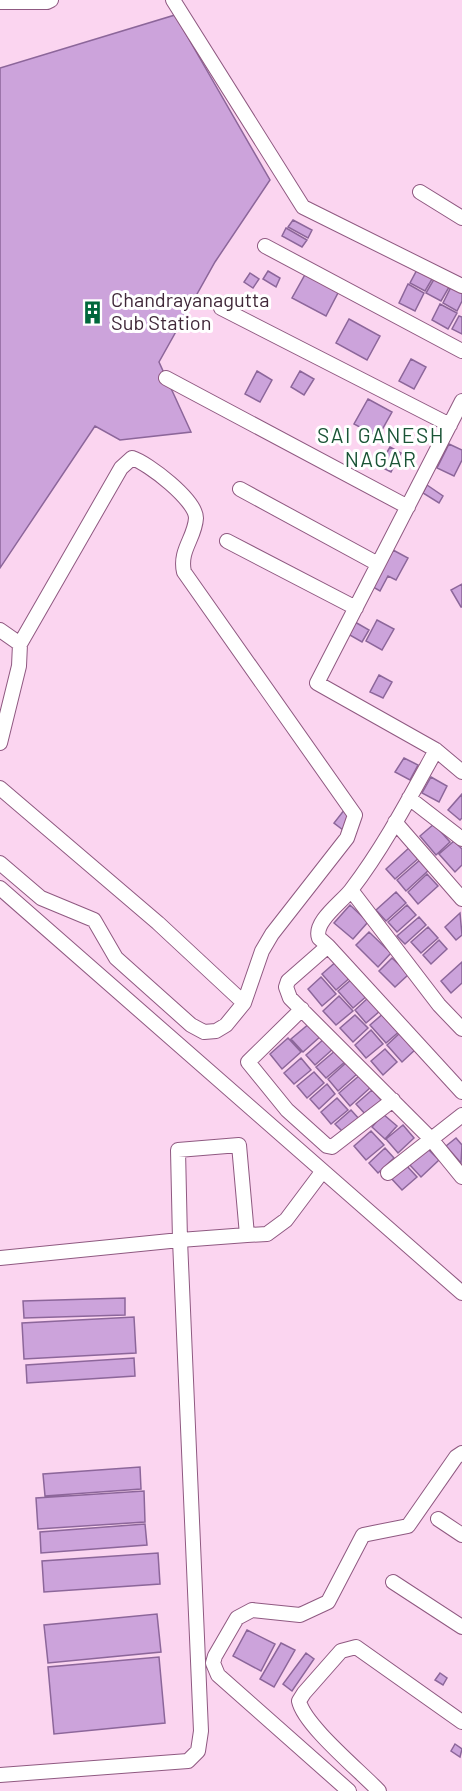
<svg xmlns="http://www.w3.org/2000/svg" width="462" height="1791" viewBox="0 0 462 1791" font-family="Barlow,sans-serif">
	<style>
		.building { fill: #cca3db; stroke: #8c669a; stroke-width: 1.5 }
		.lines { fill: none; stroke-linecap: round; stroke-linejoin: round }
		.minor-casing { stroke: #8f5981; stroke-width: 16 }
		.minor { stroke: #fff; stroke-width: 14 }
		.labels { text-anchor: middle; stroke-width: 6; stroke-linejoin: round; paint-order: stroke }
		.poi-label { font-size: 20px; fill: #402839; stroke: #fff; text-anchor: start }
		.neighbourhood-label { font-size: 21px; letter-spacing: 1.5px; fill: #1a5436; stroke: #fff }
	</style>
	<rect width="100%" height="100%" fill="#fbd5f0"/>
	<path class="building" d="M175 15 270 180 215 262 159 362 191 432 120 440 95 426 0 568V68Z
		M293 220 312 230 308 238 288 227Z
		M286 228 307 240 302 247 282 236Z
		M419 266 435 274 425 291 410 283Z
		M268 271 280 278 276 287 263 279Z
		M307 271 340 289 326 316 292 298Z
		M250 273 259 279 253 288 244 282Z
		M437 274 452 282 441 301 426 293Z
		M408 284 424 293 415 311 399 303Z
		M451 287 462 292V301L457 311 443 303Z
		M440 304 457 313 448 329 432 320Z
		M459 316 462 317V334L452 329Z
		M349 319 380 336 367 360 336 343Z
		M411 359 426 367 414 389 399 381Z
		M257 371 272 380 260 402 245 394Z
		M300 371 314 379 304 395 291 387Z
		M368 399 392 412 378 437 354 424Z
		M449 444 462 450V460L454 476 437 468Z
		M390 447 401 453 391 472 379 466Z
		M427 485 443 496 439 503 423 493Z
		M393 550 408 558 396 580 388 576 380 591 373 587Z
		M462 584V607H461L451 590Z
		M377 620 394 629 382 650 366 641Z
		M355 622 369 630 362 642 348 634Z
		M379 675 392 682 383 698 370 692Z
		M404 758 418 765 410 780 395 772Z
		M431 777 447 786 439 802 422 793Z
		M462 794V818L460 820 448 810Z
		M345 809 354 815 343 830 334 823Z
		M434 824 450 842 436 855 420 836Z
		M454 841 462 849V865L455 872 439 854Z
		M411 846 420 857 395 879 386 869Z
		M421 859 430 869 406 891 397 880Z
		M427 874 438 886 418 904 408 892Z
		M396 892 406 903 386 921 376 910Z
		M350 905 368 922 353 939 334 923Z
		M407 905 416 915 397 932 388 922Z
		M460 913 462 935 456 940 445 927Z
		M419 917 426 925 405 944 397 936Z
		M428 927 438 938 421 953 411 942Z
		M369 932 391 953 378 967 356 945Z
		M439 940 447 949 431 964 423 955Z
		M392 958 409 974 395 987 379 971Z
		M338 960 352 976 336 990 322 974Z
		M462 962V983L451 993 441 981Z
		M321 977 336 994 322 1006 308 989Z
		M353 978 368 995 353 1008 338 991Z
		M339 996 353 1011 336 1025 323 1011Z
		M369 997 380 1011 366 1023 355 1010Z
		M385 1012 401 1030 386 1043 370 1025Z
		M355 1015 368 1028 353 1042 340 1028Z
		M310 1023 322 1035 303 1052 291 1039Z
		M371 1030 383 1044 366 1058 355 1045Z
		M402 1031 417 1048 402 1062 387 1045Z
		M288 1038 301 1052 282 1069 270 1054Z
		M325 1038 334 1048 315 1065 306 1055Z
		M385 1049 397 1062 383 1075 371 1061Z
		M336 1050 346 1061 326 1078 316 1067Z
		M301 1058 311 1070 294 1084 284 1073Z
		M347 1062 357 1074 338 1091 328 1079Z
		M314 1072 324 1083 307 1098 297 1086Z
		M360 1075 371 1087 350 1106 339 1093Z
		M327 1084 335 1094 319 1109 310 1099Z
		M372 1090 383 1102 367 1116 356 1104Z
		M337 1098 348 1110 331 1124 321 1112Z
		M351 1110 360 1120 345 1134 335 1124Z
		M383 1114 397 1126 385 1139 372 1127Z
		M403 1125 414 1138 398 1153 386 1139Z
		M371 1131 384 1145 366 1160 354 1146Z
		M456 1138 462 1145 461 1163 446 1146Z
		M426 1147 439 1160 421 1177 409 1164Z
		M385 1148 394 1158 378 1173 369 1163Z
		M405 1164 417 1177 402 1190 390 1177Z
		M125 1298V1315L24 1318 23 1301Z
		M134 1317 136 1353 24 1359 22 1323Z
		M134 1358 135 1376 27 1383 26 1365Z
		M140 1467 141 1489 45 1496 43 1474Z
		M144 1491 145 1522 38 1529 36 1498Z
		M145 1524 147 1545 41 1553 40 1532Z
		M158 1553 160 1584 44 1592 42 1561Z
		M157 1614 161 1652 48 1663 44 1625Z
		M247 1630 275 1644 261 1671 233 1656Z
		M281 1643 295 1650 274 1687 260 1679Z
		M306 1653 314 1659 292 1691 283 1684Z
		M159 1657 165 1723 54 1734 48 1667Z
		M440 1673 447 1678 443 1685 435 1680Z
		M455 1744 462 1749 460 1757 451 1751Z"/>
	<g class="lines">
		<defs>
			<path id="minor" d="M173 0 303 207 462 286
				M0 2H47L51 0
				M420 192 462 218
				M265 246 462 351
				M221 308 450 425
				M166 378 408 507
				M462 401 317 683 436 750 462 772
				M240 489 378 564
				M227 541 356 608
				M0 630 20 644
				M0 743 19 666 20 644 121 468 132 458C148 463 196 500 196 518 195 538 179 550 184 572L355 815 347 838 272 934 262 951 244 1003 226 1025 216 1031 204 1032 191 1025 116 958 94 920 41 898 0 863
				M436 750C410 797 384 847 351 890 342 902 313 922 319 938L328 946 288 981 286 987 290 998 431 1139 462 1177
				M0 788 158 923 244 1003
				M409 798 462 839
				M395 822 462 899
				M0 888 462 1293
				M351 890 439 1005 462 1029
				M328 946 462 1092
				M302 1009 248 1062 287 1110 327 1146 332 1147 393 1100
				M239 1145 247 1235 180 1240 178 1150Z
				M388 1173 462 1115
				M247 1235 267 1234 286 1220 322 1172
				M0 1258 180 1240 201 1731 198 1751 188 1761 0 1775
				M438 1519 462 1535
				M393 1582 462 1627
				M349 1791 218 1675 213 1663 215 1656 237 1618 252 1610 300 1615 328 1602 363 1535 408 1526 456 1457 462 1453
				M379 1791C360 1771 304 1725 299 1701L304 1693 341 1651 356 1647 462 1722"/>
		</defs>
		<use href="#minor" class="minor-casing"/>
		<use href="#minor" class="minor"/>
	</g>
	<defs>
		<symbol id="building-bare" viewBox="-9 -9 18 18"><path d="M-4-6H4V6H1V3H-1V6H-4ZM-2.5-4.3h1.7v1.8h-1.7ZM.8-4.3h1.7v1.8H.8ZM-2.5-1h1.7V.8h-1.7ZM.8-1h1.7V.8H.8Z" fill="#00673c" stroke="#fff" stroke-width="2.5" paint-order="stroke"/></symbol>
	</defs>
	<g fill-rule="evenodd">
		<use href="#building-bare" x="76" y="296" width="33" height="33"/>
	</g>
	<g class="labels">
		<g class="poi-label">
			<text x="111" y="307">Chandrayanagutta<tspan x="111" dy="23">Sub Station</tspan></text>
		</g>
		<g class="neighbourhood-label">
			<text x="381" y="443">SAI GANESH<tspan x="381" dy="24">NAGAR</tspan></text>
		</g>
	</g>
</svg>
